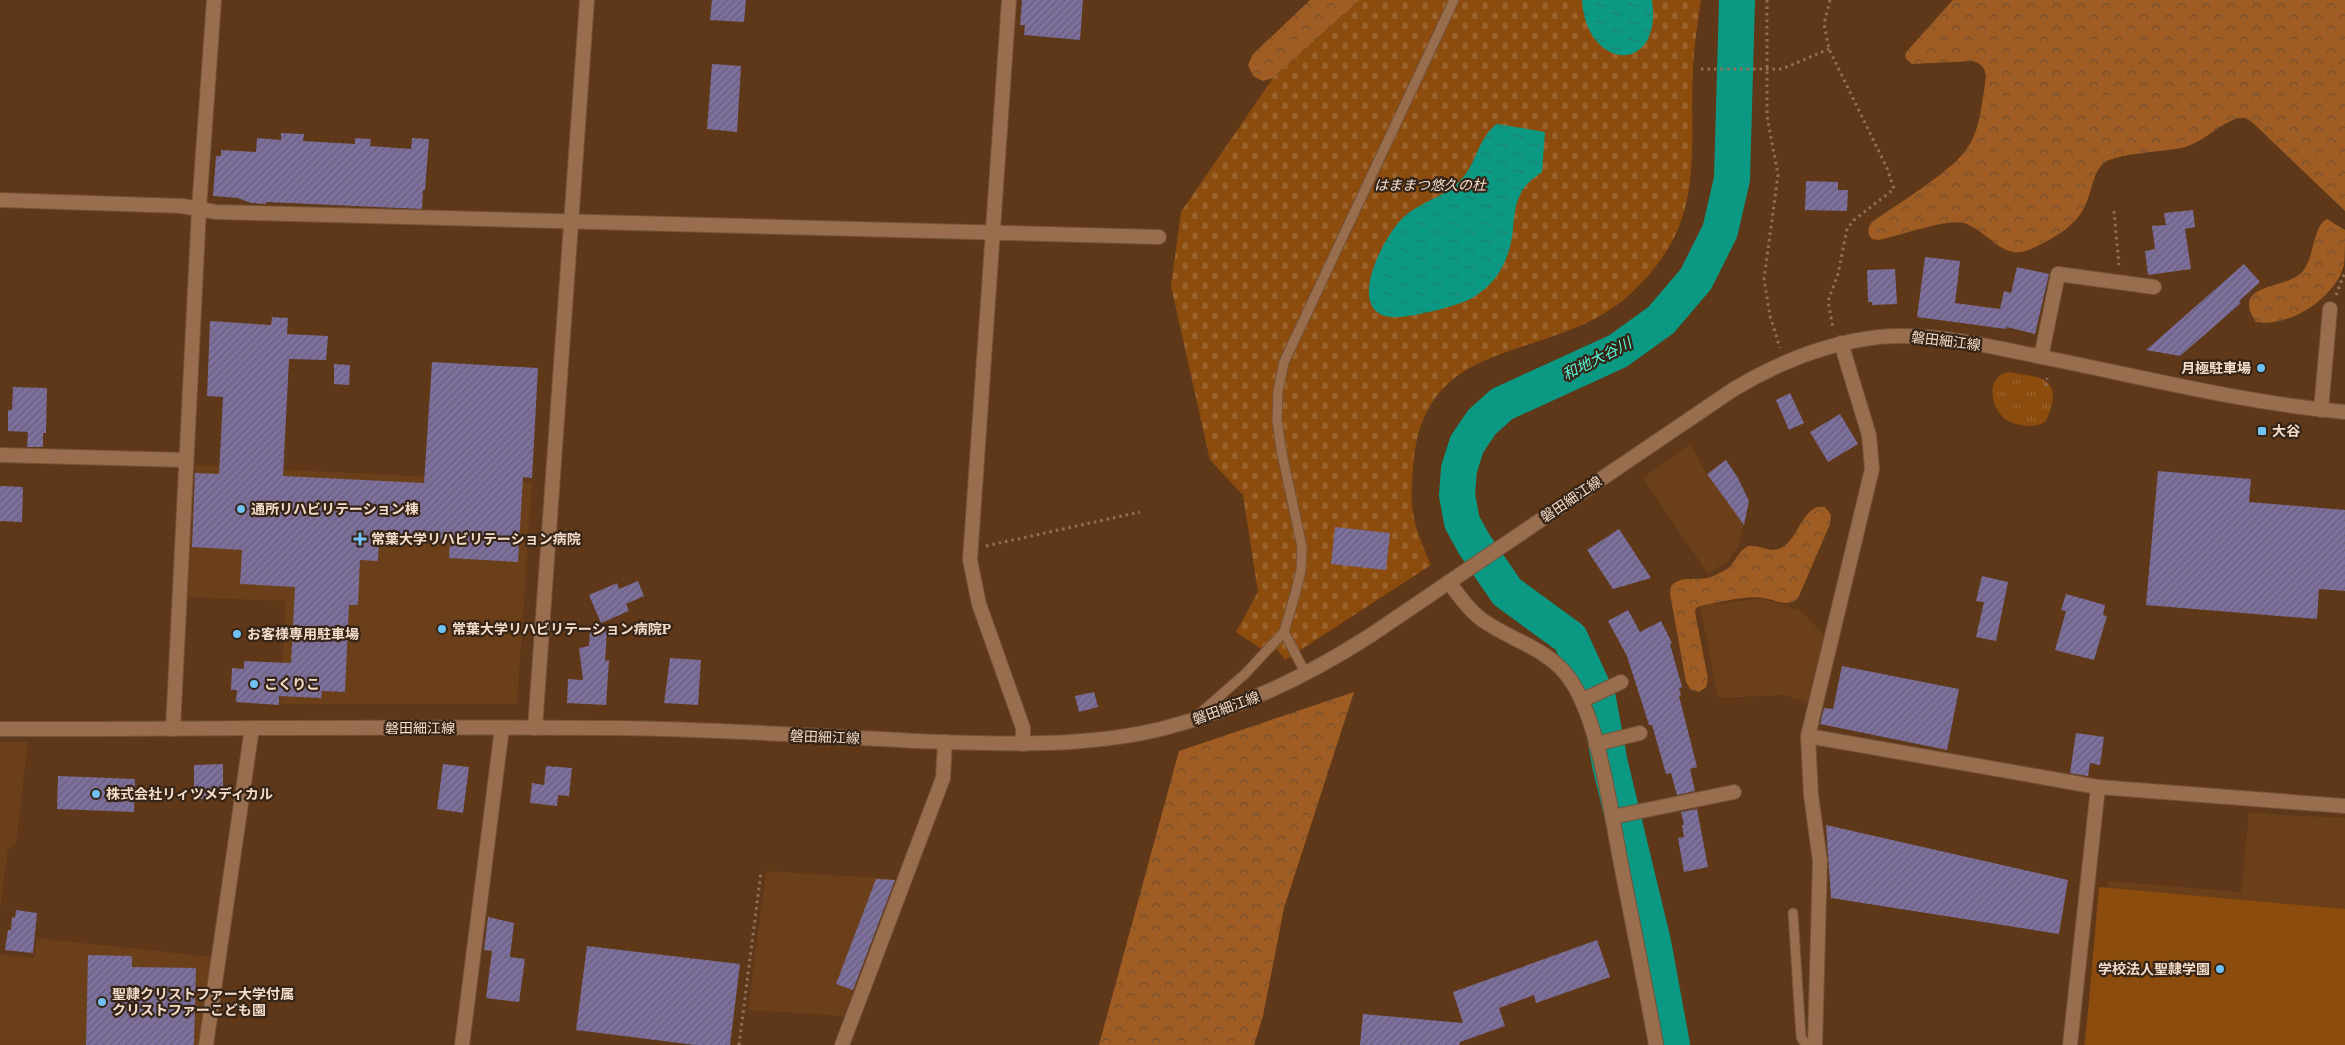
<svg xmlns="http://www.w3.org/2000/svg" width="2345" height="1045" viewBox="0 0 2345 1045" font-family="'IBM Plex Serif','Noto Sans JP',serif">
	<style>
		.built { fill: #6b3f19 }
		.grass { fill: url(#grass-tufts) }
		.forest { fill: url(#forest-crowns) }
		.cemetery { fill: url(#cemetery-stones) }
		.park { fill: #8b4c0e }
		.water { fill: url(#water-ripples) }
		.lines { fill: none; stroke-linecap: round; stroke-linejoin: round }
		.river { stroke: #0c9984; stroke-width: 36 }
		.building { fill: url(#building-hatch) }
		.service-casing { stroke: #745339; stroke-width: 11 }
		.minor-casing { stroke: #745339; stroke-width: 16 }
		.tertiary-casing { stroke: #745339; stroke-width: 16 }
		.secondary-casing { stroke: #745339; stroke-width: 16 }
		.path { stroke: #927157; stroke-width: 3; stroke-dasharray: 2.5 4; stroke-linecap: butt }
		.service { stroke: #986e4e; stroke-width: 9 }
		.minor { stroke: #986e4e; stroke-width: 14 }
		.tertiary { stroke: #986e4e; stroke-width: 14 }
		.secondary { stroke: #986e4e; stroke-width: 14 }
		.poi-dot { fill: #70c1f4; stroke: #362517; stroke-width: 2 }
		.labels { text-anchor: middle; stroke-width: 4.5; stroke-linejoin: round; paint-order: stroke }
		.park-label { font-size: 14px; font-style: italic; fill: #f3e0d2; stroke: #362517 }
		.street-label { font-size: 14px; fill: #f3dbca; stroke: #362517 }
		.poi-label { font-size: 14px; font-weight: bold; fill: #f3dbca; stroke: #362517; text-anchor: start }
		.water-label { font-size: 15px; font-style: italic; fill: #56f8da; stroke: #362517 }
	</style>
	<defs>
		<pattern id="grass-tufts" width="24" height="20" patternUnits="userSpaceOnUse" patternTransform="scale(1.25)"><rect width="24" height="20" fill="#8b4c0e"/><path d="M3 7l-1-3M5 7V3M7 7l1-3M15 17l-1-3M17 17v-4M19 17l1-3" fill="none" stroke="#9c6530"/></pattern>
		<pattern id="forest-crowns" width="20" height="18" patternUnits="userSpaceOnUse" patternTransform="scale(1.25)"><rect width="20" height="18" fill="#9f5d24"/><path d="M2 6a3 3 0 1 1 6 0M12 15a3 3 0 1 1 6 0" fill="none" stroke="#745030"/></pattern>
		<pattern id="cemetery-stones" width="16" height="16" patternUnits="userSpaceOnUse" patternTransform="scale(1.25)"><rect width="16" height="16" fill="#8b4c0e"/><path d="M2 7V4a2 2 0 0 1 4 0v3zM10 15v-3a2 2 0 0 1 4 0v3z" fill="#9c6530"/></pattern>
		<pattern id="water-ripples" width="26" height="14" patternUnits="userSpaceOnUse" patternTransform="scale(1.25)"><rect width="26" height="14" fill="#0c9984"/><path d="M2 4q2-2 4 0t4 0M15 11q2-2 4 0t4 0" fill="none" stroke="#1e7f6f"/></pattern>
		<pattern id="building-hatch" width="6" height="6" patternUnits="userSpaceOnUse" patternTransform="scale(1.25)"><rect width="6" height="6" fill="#7d709d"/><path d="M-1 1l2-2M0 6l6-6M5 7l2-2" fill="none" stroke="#685e77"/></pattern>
	</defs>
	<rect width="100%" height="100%" fill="#5e3819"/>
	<path class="built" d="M1690 444 1707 474 1726 460 1738 478 1749 501 1740 543 1730 559 1708 574 1643 478Z
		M195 465 532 482 517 704H280L286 601 188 597Z
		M1762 598 1800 610 1824 635 1807 703 1784 695 1718 698 1700 606Z
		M0 742H28L16 844 8 849 0 910Z
		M2249 813 2345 818V1045H2083L2108 881 2241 892Z
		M766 871 895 879 844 1016 748 1010Z
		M37 938 211 957 198 1045H0V954L34 958Z"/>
	<path class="grass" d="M2009 372C2031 377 2058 374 2052 404 2050 410 2049 416 2045 422 2035 429 2009 426 2001 415 1989 401 1988 375 2009 372Z"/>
	<path class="forest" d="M1310 0H1360L1273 78 1263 81 1253 76 1248 65 1253 54Z
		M1953 0H2345V211L2252 122 2245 118H2238C2219 124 2205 141 2185 147 2167 152 2116 153 2104 163 2093 172 2092 190 2087 201 2079 225 2053 239 2031 249 2002 262 1989 231 1964 223 1949 218 1897 236 1879 240L1872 239C1867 233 1867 229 1872 222 1897 204 1952 172 1968 147 1981 128 1982 100 1986 77 1985 68 1982 64 1973 61L1912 64 1906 59 1905 54 1907 51Z
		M2327 219 2345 230C2345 240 2345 254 2344 265 2336 297 2290 328 2256 322 2230 284 2283 289 2300 274 2315 261 2312 226 2327 219Z
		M1817 507H1825L1831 515 1830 524 1799 596 1795 601C1783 606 1776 600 1764 598 1744 595 1719 603 1700 606L1696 608 1695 612 1708 679 1706 687 1699 692 1691 690 1686 682 1670 594 1671 586C1684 574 1696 582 1711 577 1717 575 1723 571 1728 568 1735 563 1741 547 1749 546 1761 544 1770 555 1783 547 1798 537 1800 515 1817 507Z
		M1354 692 1284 908 1263 1016 1254 1045H1099L1179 751Z"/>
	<path class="cemetery" d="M1360 0H1701C1698 22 1694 45 1693 68 1689 134 1703 200 1662 258 1645 282 1624 303 1598 317 1520 359 1427 348 1414 458 1409 506 1411 521 1431 565L1285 660 1277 649 1269 654 1236 632 1258 592 1243 495 1210 460 1171 286 1181 212 1273 78Z"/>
	<path class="park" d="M2099 887 2345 909V1045H2085Z"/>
	<path class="water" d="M1582 0H1652C1663 76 1586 71 1582 0Z
		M1497 124 1545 132 1542 172C1534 178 1526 183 1521 193 1515 204 1514 217 1513 229 1510 259 1498 283 1472 298 1458 306 1407 319 1391 317 1343 312 1385 232 1406 215 1425 200 1450 195 1465 175 1477 159 1480 136 1497 124Z"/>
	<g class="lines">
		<path class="river" d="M1672 1045 1653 942 1610 764 1598 699 1570 638 1507 592 1474 544 1462 522 1457 495 1459 469 1467 444 1482 422 1502 404 1618 351 1661 320 1696 279 1720 231 1732 179 1737 0"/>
	</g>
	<path class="building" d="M712 0H746L744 22 710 20Z
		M1022 0H1083L1080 40 1024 35 1025 25H1020Z
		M712 64 741 66 737 132 707 129Z
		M281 133 304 134 303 141 355 144V138L371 139 370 146 411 149 412 138 429 139 425 190H423L422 209 266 202V204L251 203 238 198 213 196 216 156H221V150L256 152 257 138 281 140Z
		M1806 181 1838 182V190H1848L1847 211 1805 210Z
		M2193 210 2195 227 2185 229 2191 269 2148 275 2145 251 2155 249 2152 226 2166 225 2164 213Z
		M1925 257 1960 261 1955 303 2000 309 2004 291 2011 293 2017 267 2049 274 2035 334 2007 327 2006 329 1917 317Z
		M2244 264 2260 282 2239 301 2241 303 2180 356 2146 350Z
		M1895 269 1897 304 1872 305V302H1868L1867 270Z
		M272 317 288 318 287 334 328 336 326 360 289 359 283 476 424 483 432 362 538 368 532 478 523 477 518 562 449 558 450 540 379 537 378 561 360 560 358 605H349L345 692 322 691 321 698 279 696V705L236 702 237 690H231L232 668 244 669V661L291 663 295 587 240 584 242 550 192 547 195 473 219 474 223 397 207 396 210 321 271 325Z
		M334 364 350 365 349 385 334 384Z
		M13 387 47 388 46 433H43V447H27L28 432 8 431V410H12Z
		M1790 393 1804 423 1789 430 1776 400Z
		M1840 414 1858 444 1828 462 1810 432Z
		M1726 460 1738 478 1749 501 1744 525 1707 474Z
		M2158 471 2251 479 2249 502 2345 510V591L2319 589 2317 619 2146 605Z
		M0 486 23 487 22 522 0 521Z
		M1335 527 1390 533 1386 570 1331 564Z
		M1619 529 1651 578 1613 589 1587 550Z
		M1982 576 2008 582 1996 641 1976 637 1984 602 1976 601Z
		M638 581 644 596 626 604 629 611 601 623 589 595 617 583 619 589Z
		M2066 594 2105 605 2103 615 2107 616 2094 660 2055 650 2066 611 2061 610Z
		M1628 610 1640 632 1661 621 1672 643 1670 644 1682 687 1679 688 1681 695 1679 696 1697 767 1690 769 1695 791 1677 795 1671 773 1666 774 1652 725H1649L1627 656 1608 621Z
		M590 630 607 631 605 661 609 660 606 705 567 703 568 679 583 680 579 648 589 646Z
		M670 658 701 660 698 705 664 703Z
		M1842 666 1959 689 1947 750 1820 724 1824 708 1833 709Z
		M1094 692 1098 707 1079 712 1075 696Z
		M2076 733 2104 737 2100 765 2090 763 2088 776 2070 773Z
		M223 764V789H212V799H194V765Z
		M443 764 469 767 463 813 437 809Z
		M546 766 572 768 569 796 558 795 557 806 530 803 532 783 544 785Z
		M58 776 135 779 134 812 57 809Z
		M1697 809 1708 867 1684 872 1678 838 1684 837 1682 825H1684L1681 812Z
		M1826 825 2068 880 2059 934 1831 898Z
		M876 879 895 880 853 990 836 984Z
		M16 910 37 913 33 953 5 950 8 930H11L12 917 15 918Z
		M488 917 514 923 510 957 525 959 519 1002 486 998 492 951 484 950Z
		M1597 940 1610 977 1536 1003 1534 995 1499 1008 1505 1026 1460 1042 1459 1045H1360L1363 1014 1463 1023 1453 992Z
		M587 946 740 964 730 1045H695L576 1030Z
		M88 955 132 956V967L196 968 194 1045H86Z"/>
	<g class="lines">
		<defs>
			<path id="service" d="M1284 632 1306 674
				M1197 716 1245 674 1284 632 1296 591 1301 570 1302 547 1281 449 1277 420 1278 391 1284 362 1454 0
				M1793 913 1801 1037 1806 1045"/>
			<path id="minor" d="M1009 0 970 560 979 604 1023 728V744
				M0 200 182 206 216 212 1159 237
				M2041 357 2058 274 2154 287
				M2321 410 2330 309
				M0 455 186 460
				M1449 582C1458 595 1468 609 1481 619 1508 639 1544 647 1566 674 1598 713 1610 808 1620 859 1632 921 1645 983 1656 1045
				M1583 700 1621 682
				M1808 736 2098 787
				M1596 744 1640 733
				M1612 817 1734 792
				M206 1045 252 728
				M462 1045 502 728
				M842 1045 943 778 945 742
				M1815 1045 1820 861 1811 795 1808 736 1872 469 1869 435 1841 343
				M2070 1045 2098 787 2345 806"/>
			<path id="tertiary" d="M535 728 587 0
				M173 729 199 209 214 0"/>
			<path id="secondary" d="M0 729C205 729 411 726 616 728 717 729 817 736 917 741 999 744 1081 748 1161 729 1237 710 1306 677 1371 635L1734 389C1779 362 1826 343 1879 337 1935 332 1992 347 2047 358 2146 378 2245 403 2345 412"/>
		</defs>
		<use href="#service" class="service-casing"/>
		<use href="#minor" class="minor-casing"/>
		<use href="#tertiary" class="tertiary-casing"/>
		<use href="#secondary" class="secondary-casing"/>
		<path class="path" d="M1767 0V116L1778 175 1764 279 1770 316 1780 348
			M1830 0 1824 24 1829 49 1887 168 1894 189 1854 220 1847 229 1838 274 1828 301 1833 328
			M1701 69H1782L1829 49
			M2114 211 2119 265
			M2336 295 2345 272
			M2046 386 2047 378
			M986 546 1140 512
			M739 1045 761 872"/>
		<use href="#service" class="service"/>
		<use href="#minor" class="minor"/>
		<use href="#tertiary" class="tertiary"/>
		<use href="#secondary" class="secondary"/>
	</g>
	<g class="poi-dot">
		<circle cx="2261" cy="368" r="5"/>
		<rect x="2257" y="426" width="10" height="10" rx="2.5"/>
		<circle cx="241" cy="509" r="5"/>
		<path d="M357.5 531.5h5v5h5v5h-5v5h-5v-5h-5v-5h5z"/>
		<circle cx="442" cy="629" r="5"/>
		<circle cx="237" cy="634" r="5"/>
		<circle cx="254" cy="684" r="5"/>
		<circle cx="96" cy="794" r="5"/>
		<circle cx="2220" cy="969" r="5"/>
		<circle cx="102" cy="1002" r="5"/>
	</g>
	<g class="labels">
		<g class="park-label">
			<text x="1430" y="190">はままつ悠久の杜</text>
		</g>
		<g class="street-label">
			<text transform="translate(1946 341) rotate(7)" y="5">磐田細江線</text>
			<text transform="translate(1571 499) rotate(-34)" y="5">磐田細江線</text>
			<text transform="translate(1226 708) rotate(-20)" y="5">磐田細江線</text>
			<text x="420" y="733">磐田細江線</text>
			<text transform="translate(825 737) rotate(2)" y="5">磐田細江線</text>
		</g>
		<g class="poi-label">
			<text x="2251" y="373" text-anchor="end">月極駐車場</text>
			<text x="2272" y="436">大谷</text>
			<text x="251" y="514">通所リハビリテーション棟</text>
			<text x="371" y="544">常葉大学リハビリテーション病院</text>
			<text x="452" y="634">常葉大学リハビリテーション病院P</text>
			<text x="247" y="639">お客様専用駐車場</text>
			<text x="264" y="689">こくりこ</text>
			<text x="106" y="799">株式会社リィツメディカル</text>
			<text x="2210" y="974" text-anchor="end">学校法人聖隷学園</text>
			<text x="112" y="999">聖隷クリストファー大学付属<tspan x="112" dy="16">クリストファーこども園</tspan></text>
		</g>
		<g class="water-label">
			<text transform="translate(1597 359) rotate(-27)" y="5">和地大谷川</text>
		</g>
	</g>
</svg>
